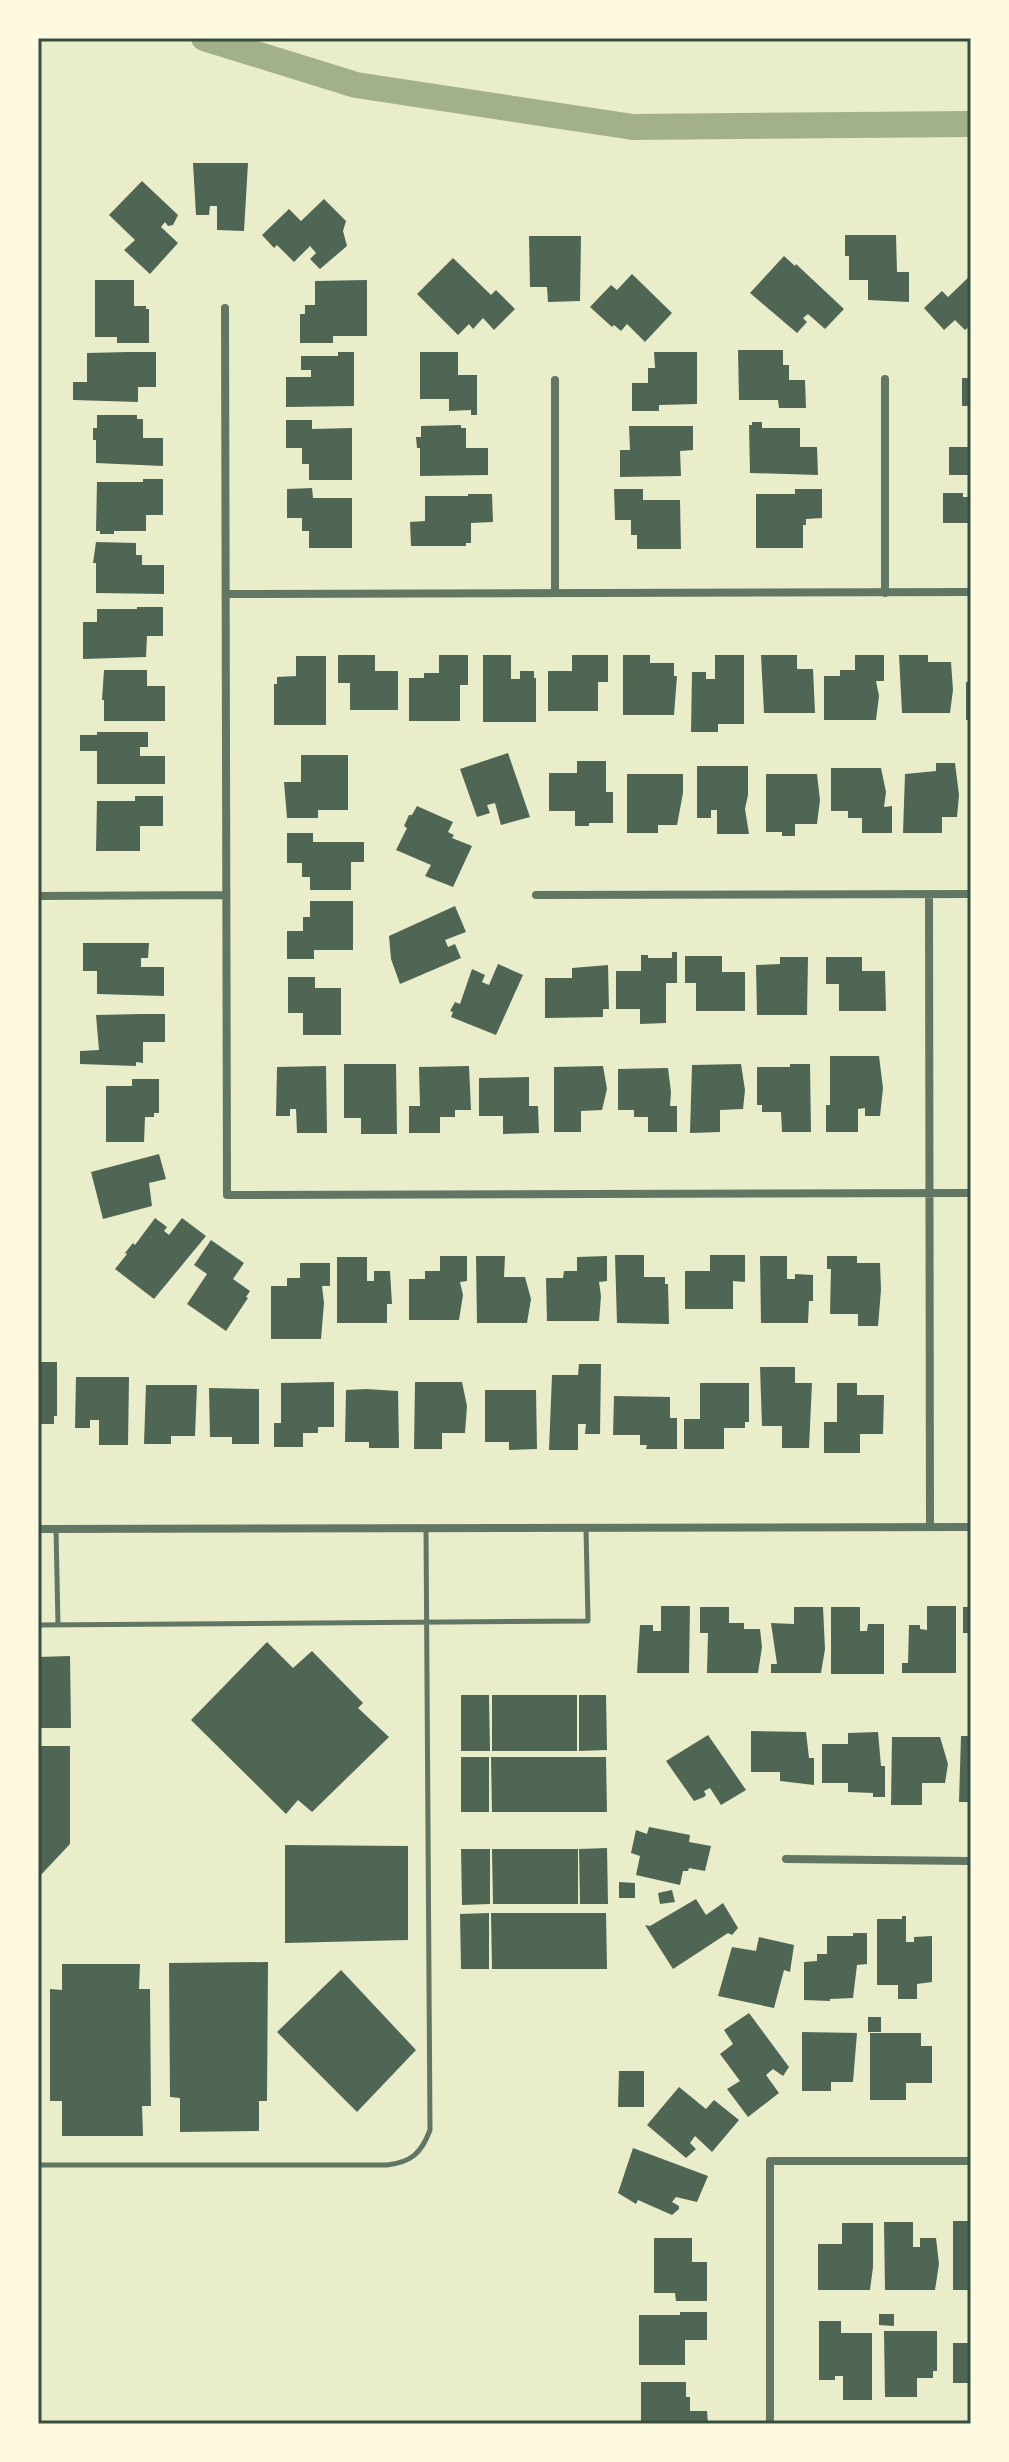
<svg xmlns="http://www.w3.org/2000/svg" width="1009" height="2462" viewBox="0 0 1009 2462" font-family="Montserrat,sans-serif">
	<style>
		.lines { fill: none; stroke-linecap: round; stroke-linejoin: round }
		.canal { stroke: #a3b18a; stroke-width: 26 }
		.building { fill: #4f6655 }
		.service { stroke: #617663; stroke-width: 5 }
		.minor { stroke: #617663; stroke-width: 8 }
		.neatline { fill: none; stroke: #344e41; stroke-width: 3 }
	</style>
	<rect width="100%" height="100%" fill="#e9edc9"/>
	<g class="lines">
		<path class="canal" d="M204 38 356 85 633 127 971 124"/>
	</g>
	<path class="building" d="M193 163H248L244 231 217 230V206H210L209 215H196Z
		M142 181 178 215 173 225 168 226 165 222 161 227 178 243 150 274 124 250 135 240 109 215Z
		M324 199 346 221 343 231 347 246 320 269 310 259 316 253 310 246 294 262 277 245 274 248 262 235 289 209 301 221Z
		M845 235H896L897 272H909V302L868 300V280H849V256H845Z
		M529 236H581L580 301 548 302 547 287H530Z
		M784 256 795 266 796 264 844 309 825 329 808 314 803 318 807 322 797 333 750 293Z
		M453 258 491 295 496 290 515 309 494 330 483 318 473 329 469 324 458 335 417 294Z
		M632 274 672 313 645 342 627 324 621 331 614 325 612 327 590 307 611 285 617 290Z
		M971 275V325L965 330 955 320 944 330 924 308 942 291 948 297Z
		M95 280H134V306H146V309H149V343H117V337H95Z
		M367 280V336H333V343H300V314H305V305H315V281Z
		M738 350H783V365H789V380H805L806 408H779L778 400H739Z
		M128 352H156V387H138V402L73 400V382H87V353Z
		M338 352H354V406L286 407V377H311V370H301V356H338Z
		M420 352H458V375H477V415H471V410L449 411V399H420Z
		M654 352H697V404L659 405V411H632V383H648V368H655Z
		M962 378H971V406H962Z
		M97 415H137V419H143V438H163V466L96 463V440H93V428H97Z
		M286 420H312V429L352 428V480H309V464H302V448H286Z
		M752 422H762V428H800V447H817L818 475 750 473 749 425H752Z
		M461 425V428H466V448H488V475L420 476V448H417L416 437H421V426Z
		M629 426H693V450L680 451 681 476 620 477V450H630Z
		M949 447H971V475H949Z
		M143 479H163V515H146V531H114V534H100V531H96L97 482H143Z
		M312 488 313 498H352V548H309V531H302V518H287V489Z
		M614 489H643V500H680L681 549H637V535H631V520H615Z
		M795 489H822V518L806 519V525H803V548H756V494H795Z
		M943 493H963V497H971V523H943Z
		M468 494H492L493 522 471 523V543H466V546H411L410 522 425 521V496H468Z
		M96 542 136 543V555H142V565H164V594L96 593V563H93Z
		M137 607H163V636H147L146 657 83 659V622H97V609H137Z
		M338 655H375V671H398V710H350V683H338Z
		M439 655H468V685H460V721H409V678H424V673H439Z
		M483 655H511V679H520V671H534V678H536V722H483Z
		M572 655H608V682H598V711H548V671H572Z
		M623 655H650V663H674V676H677L674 715H623Z
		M715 655H744V724H718V732H691L692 672H706V679H715Z
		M761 655H797V669H813L815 713H764Z
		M855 655H884V681H876L879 696 876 720H824V676H840V670H855Z
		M899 655H928V662H951L953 690 950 713H902Z
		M296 656H326V725H274V684H277V677L296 676Z
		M104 670H147V686H165V721H104V700H102Z
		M966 682H971V720H966Z
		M97 732H148V747H140V756H165V784H97V751H80V735H97Z
		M508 753 530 817 501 825 495 803 487 805 490 813 477 817 460 769Z
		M301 755H348V810H318V818H287L284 782H301Z
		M577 761H606V792H613V823H589V826H575V811H549V773H577Z
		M936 763H955L959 795 957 817H942V833H903L905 774 936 771Z
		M697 766H748V795L745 809 749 834H717V810H711V818H697Z
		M831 768H881L886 792 884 807 892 806V833H862V818H848V811H831Z
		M627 774H683V793L677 825H658V833H627Z
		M766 774H817L820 800 817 824H795V836H782V832H766Z
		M135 796H163V826H140V851H96L97 801H135Z
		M417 806 453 822 448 832 454 835 452 838 472 846 453 887 425 876 431 865 396 850 407 828 404 826 409 815H412Z
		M287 833H313V842H364V862H351V890H310V877H302V863H287Z
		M310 901H353V950H314V959H287V931H303V917H310Z
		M455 906 466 932 445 940 448 947 455 944 461 958 400 984 391 959 389 936Z
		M83 943H149L148 958H141V967H164V996L97 994V971H83Z
		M672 952H677V983H666V1023L640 1024V1009H616V971H641V955H648V958H672Z
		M685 956H722V972H745V1011H696V983H685Z
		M780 957H808L807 1015H757L756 965 780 964Z
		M826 957H862V971H885L886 1011H839V984H826Z
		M498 964 523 975 496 1035 451 1017 453 1012 450 1011 455 1002 460 1004 472 969 485 975 482 982 489 985Z
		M608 965 609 1009H603V1017L545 1018V978H572V968Z
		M288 977H315V988H341V1035H303V1013H288Z
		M141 1014H165V1042H143V1063L136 1062V1066L80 1064V1051L99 1050 96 1015Z
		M830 1056H879L883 1088 880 1116H865V1108L858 1109V1132H826V1105H830Z
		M344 1064H396L397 1134H361V1118H344Z
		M741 1064 745 1090 743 1109 720 1110V1132L690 1133 692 1065Z
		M790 1064H810L811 1132H782L781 1112H762V1105H757V1067H790Z
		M326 1066 327 1133H297L296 1109H290V1116H276L277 1067Z
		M469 1066 471 1110H455V1117H440V1133H409V1106H420L419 1067Z
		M603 1066 607 1089 602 1110 581 1111V1132H554V1067Z
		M668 1068 671 1092 670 1106H677V1132H648V1117H634V1110H618V1069Z
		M529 1077V1106H538L539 1133 503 1134V1116H479V1078Z
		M132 1079H159V1113H154V1117H145L144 1142H106V1086H132Z
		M159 1154 166 1179 149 1183 152 1206 103 1219 91 1172Z
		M155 1218 167 1227 164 1231 169 1235 182 1218 206 1236 154 1299 115 1269 127 1254 125 1253 133 1243 135 1245Z
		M211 1240 244 1263 233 1279 250 1291 246 1297 248 1298 226 1331 187 1304 207 1274 194 1265Z
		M615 1255H644V1277H665V1284H668L669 1324 617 1323Z
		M710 1255H745V1282L733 1281V1309H685V1271H710Z
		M440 1256H467V1281L460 1282 463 1295 459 1320H409V1279H425V1271H440Z
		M476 1256H505L504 1277H525L531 1299 527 1323H477Z
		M607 1256V1281L599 1282 601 1296 599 1321H547L546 1278H563L564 1271H577V1257Z
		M760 1256H787V1279H795V1274L813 1275V1301H809L808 1323H761Z
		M827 1256H857V1263H880L881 1290 878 1326H858V1314H830L831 1269H827Z
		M337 1257H367V1281H374V1271H390L392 1304H387V1323H337Z
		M300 1263H330V1286H322L324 1303 321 1339H271V1286H287V1278H300Z
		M38 1362H57V1416H54V1424H38Z
		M579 1364H601L600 1434H585L586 1424H578V1450H549L552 1375H578Z
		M760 1367H795V1383H812L809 1448H782V1426H762Z
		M76 1377H129L128 1445H99V1420H90V1428H75Z
		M334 1382V1427H318V1433H303V1447H274V1423H281V1383Z
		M415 1382H462L467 1406 465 1433H442V1449H414Z
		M700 1383H749V1422H745V1428H724V1449H684V1419H700Z
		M837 1383H857V1395H884L883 1434H860V1453H824V1422H837Z
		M146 1385H197L195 1436H171V1444H144Z
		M209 1388 259 1389V1444H232V1437H210Z
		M366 1389 398 1391 399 1448H369V1442H345L346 1390Z
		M485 1390H536L537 1449 509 1450V1442H485Z
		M614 1396 670 1397V1418H677V1449H646L647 1445H640V1435H613Z
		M661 1606H690L689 1673H637L640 1625H653V1631H661Z
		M927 1606H956V1673H902V1663H908L909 1625H920V1629L927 1630Z
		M700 1607H729V1623H744V1629H760L762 1647 758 1673H707L708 1633H700Z
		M794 1607H823L825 1649 821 1673H771V1664H777L771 1623 794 1624Z
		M831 1607H860V1631H867L868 1624H884V1674H831Z
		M963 1607H971V1633H963Z
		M267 1642 293 1668 312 1651 363 1703 358 1708 389 1737 312 1812 298 1800 286 1814 191 1720Z
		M70 1656 71 1728H38V1657Z
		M461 1695H489L490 1751H461Z
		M492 1695H577V1751H492Z
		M579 1695H606L607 1750 579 1751Z
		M751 1731 806 1732 809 1758H814V1785L780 1781V1772H751Z
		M878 1732 881 1766H885V1797H873V1793L848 1792V1783H822V1744H848V1733Z
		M708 1735 746 1790 721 1805 710 1788 704 1791 706 1795 704 1797 694 1801 666 1761Z
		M961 1736H971V1802H959Z
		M892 1737H940L948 1764 945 1783H922V1805H891Z
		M38 1746H70V1844L38 1878Z
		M461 1757H489V1812H461Z
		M491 1757H606L607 1812H492Z
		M649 1827 690 1835 689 1842 711 1846 705 1871 689 1868 688 1871H683L680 1885 636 1875 640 1856 631 1853 636 1830 647 1834Z
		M285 1845 408 1846V1940L285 1943Z
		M607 1848 608 1904H580L579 1849Z
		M461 1849H490V1904L462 1905Z
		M492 1849H578V1904H493Z
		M619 1882 635 1883V1898H619Z
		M672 1890 675 1902 660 1904 658 1893Z
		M696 1899 706 1915 723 1903 738 1928 732 1935 728 1933 673 1969 645 1925 650 1926Z
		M489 1913V1969H461L460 1914Z
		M491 1913H606L607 1969H492Z
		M902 1916H906V1942H914V1937L932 1936V1982L917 1984V1999H898V1985H877V1919H902Z
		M853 1933H867V1964L857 1965 853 1998 830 1999V2001L804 2000V1962L817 1961V1954H827V1936H853Z
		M759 1937 794 1945 790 1972 784 1970 774 2008 718 1996 732 1947 756 1951Z
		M268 1962 267 2101H259V2131L180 2132V2098L170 2097 169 1963Z
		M62 1964H140L139 1989H150L151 2106H142L143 2136H62V2101H50V1989L62 1990Z
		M341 1970 416 2050 357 2112 277 2032Z
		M749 2013 789 2067 783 2076 773 2069 766 2075 779 2093 748 2117 727 2089 740 2081 720 2054 733 2044 724 2030Z
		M868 2017H881V2032H868Z
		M802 2032 857 2033 853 2082H831V2091H802Z
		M870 2033H921V2046H932V2083H906V2100H870Z
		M619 2071H644V2107H618Z
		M679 2087 706 2109 714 2100 739 2120 712 2152 695 2136 690 2143 696 2149 686 2158 647 2125Z
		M633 2148 708 2176 697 2202 676 2197 672 2202 679 2206V2209L672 2215 638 2200 636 2204 618 2193Z
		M953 2221H971V2290H953Z
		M884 2222H913V2247H920V2238H936L939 2264 935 2290H885Z
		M842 2223H873V2267L870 2290H818V2244H842Z
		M654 2238H692V2262H707V2301H676L675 2293H654Z
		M680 2312H707V2340H685V2365H639V2315H680Z
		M879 2314H894V2326L879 2325Z
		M819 2321H841V2333H872V2400H843V2376H835V2380H819Z
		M884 2331H937V2371H933V2378H917V2397H885Z
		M953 2343H971V2383H953Z
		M641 2382H686V2397H690V2411H707L708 2424H641Z"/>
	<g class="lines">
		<path class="service" d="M56 1529 58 1625
			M38 1625 588 1621 586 1528
			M38 2165H387C411 2162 421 2154 430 2130L426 1528"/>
		<path class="minor" d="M225 308 227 1195 971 1193
			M885 379V593
			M555 380V593
			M226 594 971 592
			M929 894 930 1527
			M536 895 971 894
			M38 896 226 895
			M38 1529 971 1527
			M786 1859 971 1861
			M770 2424V2161H971"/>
	</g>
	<rect width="1009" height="2462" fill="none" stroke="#fefae0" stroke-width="80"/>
	<rect x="40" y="40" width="929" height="2382" class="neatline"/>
</svg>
